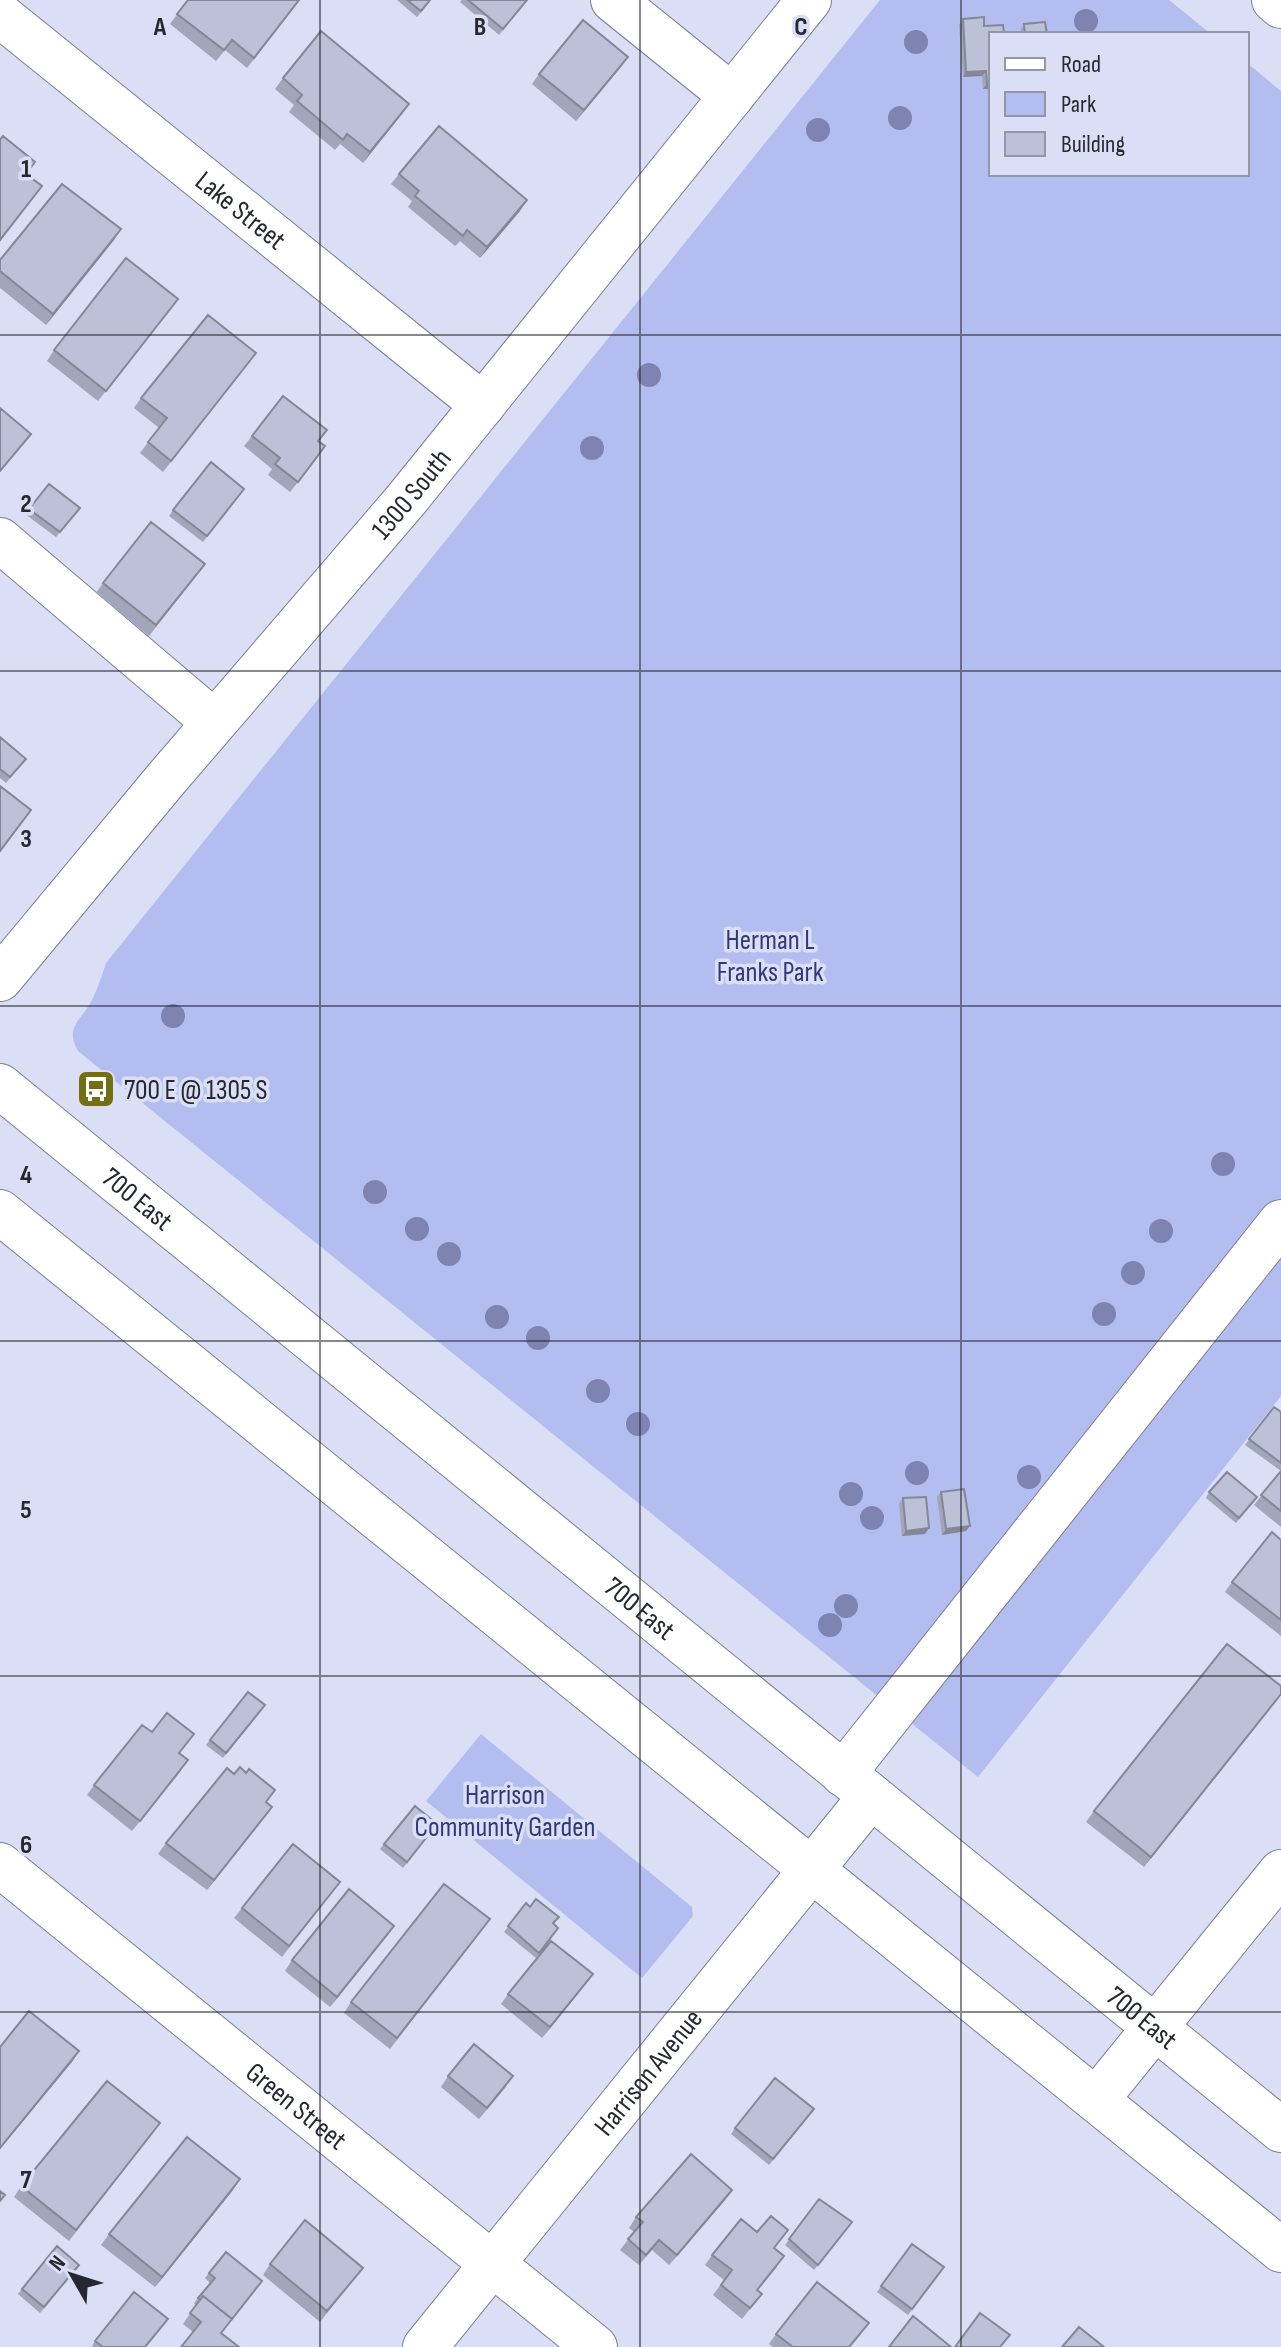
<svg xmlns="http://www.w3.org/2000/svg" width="1281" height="2347" viewBox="0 0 1281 2347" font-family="'Sofia Sans Condensed',sans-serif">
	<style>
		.green { fill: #b3bdef }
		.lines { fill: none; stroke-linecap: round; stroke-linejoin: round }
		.minor-casing { stroke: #7a7f93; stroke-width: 46 }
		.major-casing { stroke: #7a7f93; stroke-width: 46 }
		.minor { stroke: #fff; stroke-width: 44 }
		.major { stroke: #fff; stroke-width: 44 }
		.tree { fill: #7e83b2 }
		.wall { fill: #a2a6ba }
		.shaded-wall { fill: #848797 }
		.building { fill: #bcc1d8; stroke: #848797; stroke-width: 2 }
		.grid { fill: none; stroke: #262831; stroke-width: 2; stroke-opacity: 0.55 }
		.labels { text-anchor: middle; stroke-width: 7; stroke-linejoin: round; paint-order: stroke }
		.street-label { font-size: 28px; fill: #262831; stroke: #dadff6 }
		.park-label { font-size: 28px; fill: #33387b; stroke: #dadff6 }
		.poi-label { font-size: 28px; fill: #262831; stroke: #dadff6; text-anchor: start }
		.grid-label { font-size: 26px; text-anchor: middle; font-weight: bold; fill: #262831; stroke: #dadff6; stroke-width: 7; stroke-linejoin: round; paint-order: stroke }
	</style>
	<rect width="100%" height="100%" fill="#dadff6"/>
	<path class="green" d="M880 0H1169L1211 34H991V174H1247V63L1281 91V1396L978 1777 78 1051C64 1026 82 1020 92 1000 98 988 102 975 106 963Z
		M481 1734 692 1907 693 1916 642 1978 426 1801Z"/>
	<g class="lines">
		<defs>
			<g id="minor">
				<path d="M613 0 732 96"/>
				<path d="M1274 0 1281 6"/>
				<path id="s1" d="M0 15 483 405"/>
				<path d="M0 540 214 722"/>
				<path id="s2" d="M0 979 167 778 406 500 809 0"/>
				<path d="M843 1774 1281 1222"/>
				<path id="s3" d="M0 1865 595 2347"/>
				<path d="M1096 2100 1281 1872"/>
				<path id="s4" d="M425 2347 871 1796"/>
			</g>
			<g id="major">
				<path id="s5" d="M0 1086 1281 2130"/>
				<path d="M0 1212 1281 2250"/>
			</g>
		</defs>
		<use href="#minor" class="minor-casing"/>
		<use href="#major" class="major-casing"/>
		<use href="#minor" class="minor"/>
		<use href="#major" class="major"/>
	</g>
	<g class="tree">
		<circle cx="1086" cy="21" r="12"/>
		<circle cx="916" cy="42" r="12"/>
		<circle cx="900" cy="118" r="12"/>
		<circle cx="818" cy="130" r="12"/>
		<circle cx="649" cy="375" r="12"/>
		<circle cx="592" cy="448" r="12"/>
		<circle cx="173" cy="1016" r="12"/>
		<circle cx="1223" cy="1164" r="12"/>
		<circle cx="375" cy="1192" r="12"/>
		<circle cx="417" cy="1229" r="12"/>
		<circle cx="1161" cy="1231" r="12"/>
		<circle cx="449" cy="1254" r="12"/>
		<circle cx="1133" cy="1273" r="12"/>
		<circle cx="1104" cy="1314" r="12"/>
		<circle cx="497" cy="1317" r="12"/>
		<circle cx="538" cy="1338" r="12"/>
		<circle cx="598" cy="1391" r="12"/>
		<circle cx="638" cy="1424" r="12"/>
		<circle cx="917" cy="1473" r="12"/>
		<circle cx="1029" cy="1477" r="12"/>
		<circle cx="851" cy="1494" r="12"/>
		<circle cx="872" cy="1518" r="12"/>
		<circle cx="846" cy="1606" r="12"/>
		<circle cx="830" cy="1625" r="12"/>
	</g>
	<path class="wall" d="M188 0H300L247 68 225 50 216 61 170 24Z
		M397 0H431L417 17Z
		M462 0H527L499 35 460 2Z
		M963 19 984 26 991 34V89H983L982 76 963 77 959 25Z
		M1024 24 1047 34H1021V29Z
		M620 68 576 121 532 84 539 74Z
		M283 78 409 104 363 163 340 144 335 150 289 112 294 105 275 89Z
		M399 174 520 211 480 258 460 241 455 246 408 207 412 201 391 184Z
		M114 240 46 325 0 288V260Z
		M178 299 98 401 47 361 54 350Z
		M256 353 163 472 140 453 159 428 134 408 141 398Z
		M252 436 319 441 318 457 290 492 268 475 272 469 244 446Z
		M49 484 80 508 56 537 25 514Z
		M244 489 203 542 169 516 173 510Z
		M197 575 149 636 96 593 103 583Z
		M0 737 26 759 6 783 0 778Z
		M1274 1407 1281 1412V1527L1254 1505 1281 1471 1245 1445Z
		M941 1492 970 1526 966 1531 942 1535 937 1497Z
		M1209 1492 1257 1497 1236 1523 1206 1498Z
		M903 1498 925 1534 902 1536 899 1504Z
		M1281 1540V1636L1225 1592 1232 1582Z
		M1281 1686 1144 1867 1086 1822 1094 1811Z
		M261 1711 223 1758 206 1745 210 1740Z
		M152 1732 194 1734 179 1753 181 1771 132 1831 87 1795 94 1785Z
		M267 1802 272 1807 207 1890 158 1854 166 1843Z
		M437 1824 403 1868 380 1849 384 1844Z
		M332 1892 282 1957 234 1918 242 1908Z
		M526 1903 558 1928 536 1958 504 1932Z
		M394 1926 330 2007 285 1971 292 1960Z
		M482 1930 390 2049 344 2013 351 2002Z
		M593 1974 542 2038 501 2004 508 1994Z
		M448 2076 506 2087 479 2119 441 2087Z
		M814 2109 769 2165 731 2134 735 2128Z
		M160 2123 69 2241 14 2197 21 2186Z
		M233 2190 155 2287 101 2245 109 2234Z
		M819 2199 852 2222 814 2270 785 2245Z
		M725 2200 669 2265 652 2250 639 2265 620 2250 634 2232 629 2228 636 2217Z
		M788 2230 774 2248 777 2267 758 2290 762 2294 742 2319 713 2295 724 2280 705 2265 712 2255 757 2232Z
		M912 2244 944 2267 908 2315 877 2292Z
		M226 2252 262 2281 193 2332 183 2324 196 2305 194 2303 210 2283 205 2278Z
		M270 2264 355 2278 320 2322 263 2275Z
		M79 2265 40 2313 18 2294 22 2289Z
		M776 2334H861L850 2347H773L769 2344Z
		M95 2341 146 2347H93L92 2346Z"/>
	<path class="shaded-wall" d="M628 57 620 68 576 121 584 110Z
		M986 71 982 76 963 77 966 72Z
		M987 84H991V89H983Z
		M409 104 402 114 363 163 370 152Z
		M527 200 520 211 480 258 487 247Z
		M121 229 114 240 46 325 53 314Z
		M970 1526 966 1531 942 1535 946 1529Z
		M929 1528 925 1534 902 1536 906 1531Z
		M1281 1694 1277 1700 1144 1867 1151 1857Z
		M272 1807 265 1817 207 1890 214 1880Z
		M394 1926 387 1936 330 2007 337 1997Z
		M593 1974 585 1985 542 2038 550 2027Z
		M79 2051 72 2062 0 2149V2148Z
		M240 2179 233 2190 155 2287 162 2277Z
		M732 2190 725 2200 669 2265 677 2255Z"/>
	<path class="building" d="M188 0H299L254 58 232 40 224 50 177 14Z
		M407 0H430L421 11Z
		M468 0H527L503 29Z
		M984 17V26L1003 25 1004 34H991V84H987L986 71 966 72 963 19Z
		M583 20 628 57 584 110 539 74Z
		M1045 22 1047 34H1025L1024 24Z
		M321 31 409 104 370 152 347 134 343 140 297 101 302 95 283 78Z
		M439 126 527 200 487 247 467 230 463 236 415 196 419 191 399 174Z
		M3 136 35 162 26 174 42 186 0 240V140Z
		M62 184 121 229 53 314 0 271V260Z
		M126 258 178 299 106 391 54 350Z
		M208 315 256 353 171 461 148 442 167 418 141 398Z
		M283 396 327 430 318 441 325 446 298 482 275 464 280 458 252 436Z
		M0 408 31 434 0 471Z
		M211 462 244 489 207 536 173 510Z
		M49 484 80 508 60 532 29 509Z
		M151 522 205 564 156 625 103 583Z
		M0 737 26 759 10 777 0 769Z
		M0 786 31 810 0 851Z
		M1274 1407 1281 1412V1463L1249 1439Z
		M1281 1471V1511L1261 1495Z
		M1227 1472 1257 1497 1239 1518 1209 1492Z
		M964 1489 970 1526 946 1529 941 1492Z
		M926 1497 929 1528 906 1531 903 1498Z
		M1272 1532 1281 1540V1620L1232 1582Z
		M1227 1644 1281 1686V1694L1151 1857 1094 1811Z
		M248 1692 265 1705 226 1753 210 1740Z
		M167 1713 194 1734 179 1753 188 1760 140 1821 94 1785 142 1725 152 1732Z
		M240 1767 246 1773 249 1769 275 1790 266 1802 272 1807 214 1880 166 1843 227 1768 234 1774Z
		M415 1806 437 1824 407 1862 384 1844Z
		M293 1844 340 1882 289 1946 242 1908Z
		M444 1884 490 1919 397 2038 351 2002Z
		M349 1889 394 1926 337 1997 292 1960Z
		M536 1899 559 1917 553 1923 558 1928 539 1953 508 1926 526 1903 530 1907Z
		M551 1941 593 1974 550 2027 508 1994Z
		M29 2011 79 2051 0 2148V2047Z
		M474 2044 513 2076 487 2108 448 2076Z
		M775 2078 814 2109 773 2159 735 2128Z
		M107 2081 160 2123 76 2230 21 2186Z
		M187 2137 240 2179 162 2277 109 2234Z
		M691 2154 732 2190 677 2255 659 2240 646 2255 628 2239 643 2222 636 2217Z
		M0 2191 5 2195 0 2201Z
		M819 2199 852 2222 818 2265 789 2239Z
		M771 2216 788 2230 774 2248 784 2256 757 2290 762 2294 750 2308 721 2285 732 2270 712 2255 741 2219 757 2232Z
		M305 2220 363 2268 327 2311 270 2264Z
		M912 2244 944 2267 912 2309 881 2286Z
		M57 2246 79 2265 44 2307 22 2289Z
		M226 2252 262 2281 232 2319 203 2296 200 2300 198 2298 215 2278 209 2273Z
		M817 2282 869 2323 849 2347H793L776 2334Z
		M134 2292 168 2319 145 2347H103L95 2341Z
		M203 2296 232 2319 221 2333 239 2347H181L201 2322 190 2313Z
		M980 2313 1010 2335 1000 2347H955Z
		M913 2316 951 2347H889Z
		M1079 2327 1104 2347H1062Z"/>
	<path class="grid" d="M320 0V2347M640 0V2347M961 0V2347M0 335H1281M0 671H1281M0 1006H1281M0 1341H1281M0 1676H1281M0 2012H1281"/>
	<defs>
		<symbol id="bus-square" viewBox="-11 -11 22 22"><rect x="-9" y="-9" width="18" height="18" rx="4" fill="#727013" stroke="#dadff6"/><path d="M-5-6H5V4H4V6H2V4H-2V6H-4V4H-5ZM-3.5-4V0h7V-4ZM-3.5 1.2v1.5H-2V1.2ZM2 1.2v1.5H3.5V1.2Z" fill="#fff"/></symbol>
	</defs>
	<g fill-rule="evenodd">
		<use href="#bus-square" x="74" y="1067" width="44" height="44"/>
	</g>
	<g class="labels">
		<g class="street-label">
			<text dy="10" stroke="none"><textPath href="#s1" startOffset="310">Lake Street</textPath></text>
			<text dy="10" stroke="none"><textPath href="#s2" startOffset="636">1300 South</textPath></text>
			<text dy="10" stroke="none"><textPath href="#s5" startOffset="178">700 East</textPath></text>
			<text dy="10" stroke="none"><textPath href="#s5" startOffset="826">700 East</textPath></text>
			<text dy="10" stroke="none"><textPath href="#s5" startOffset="1474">700 East</textPath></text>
			<text dy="10" stroke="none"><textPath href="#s4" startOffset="354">Harrison Avenue</textPath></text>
			<text dy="10" stroke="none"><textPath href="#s3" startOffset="382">Green Street</textPath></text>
		</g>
		<g class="park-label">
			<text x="770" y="949">Herman L<tspan x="770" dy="32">Franks Park</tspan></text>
			<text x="505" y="1804">Harrison<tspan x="505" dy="32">Community Garden</tspan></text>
		</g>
		<g class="poi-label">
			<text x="124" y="1099">700 E @ 1305 S</text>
		</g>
	</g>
	<g class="grid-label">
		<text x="160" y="35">A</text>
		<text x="480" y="35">B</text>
		<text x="801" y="35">C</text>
		<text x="26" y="177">1</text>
		<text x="26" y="512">2</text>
		<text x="26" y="847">3</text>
		<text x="26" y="1183">4</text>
		<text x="26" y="1518">5</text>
		<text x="26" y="1853">6</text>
		<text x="26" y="2188">7</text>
	</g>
	<rect x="989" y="32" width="260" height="144" fill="#dadff6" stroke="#9296a7" stroke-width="2"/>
	<rect x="1005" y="58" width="40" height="12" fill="#ffffff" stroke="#9296a7" stroke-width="2"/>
	<text x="1061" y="72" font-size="24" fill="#262831">Road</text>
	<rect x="1005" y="92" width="40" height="24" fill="#b3bdef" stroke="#9296a7" stroke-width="2"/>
	<text x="1061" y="112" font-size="24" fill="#262831">Park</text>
	<rect x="1005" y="132" width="40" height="24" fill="#bcc1d8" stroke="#9296a7" stroke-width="2"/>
	<text x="1061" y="152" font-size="24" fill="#262831">Building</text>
	<g transform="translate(72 2275) rotate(309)" stroke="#dadff6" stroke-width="6" paint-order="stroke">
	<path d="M0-6L14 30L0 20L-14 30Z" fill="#262831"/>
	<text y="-12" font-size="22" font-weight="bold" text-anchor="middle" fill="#262831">N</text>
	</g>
</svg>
